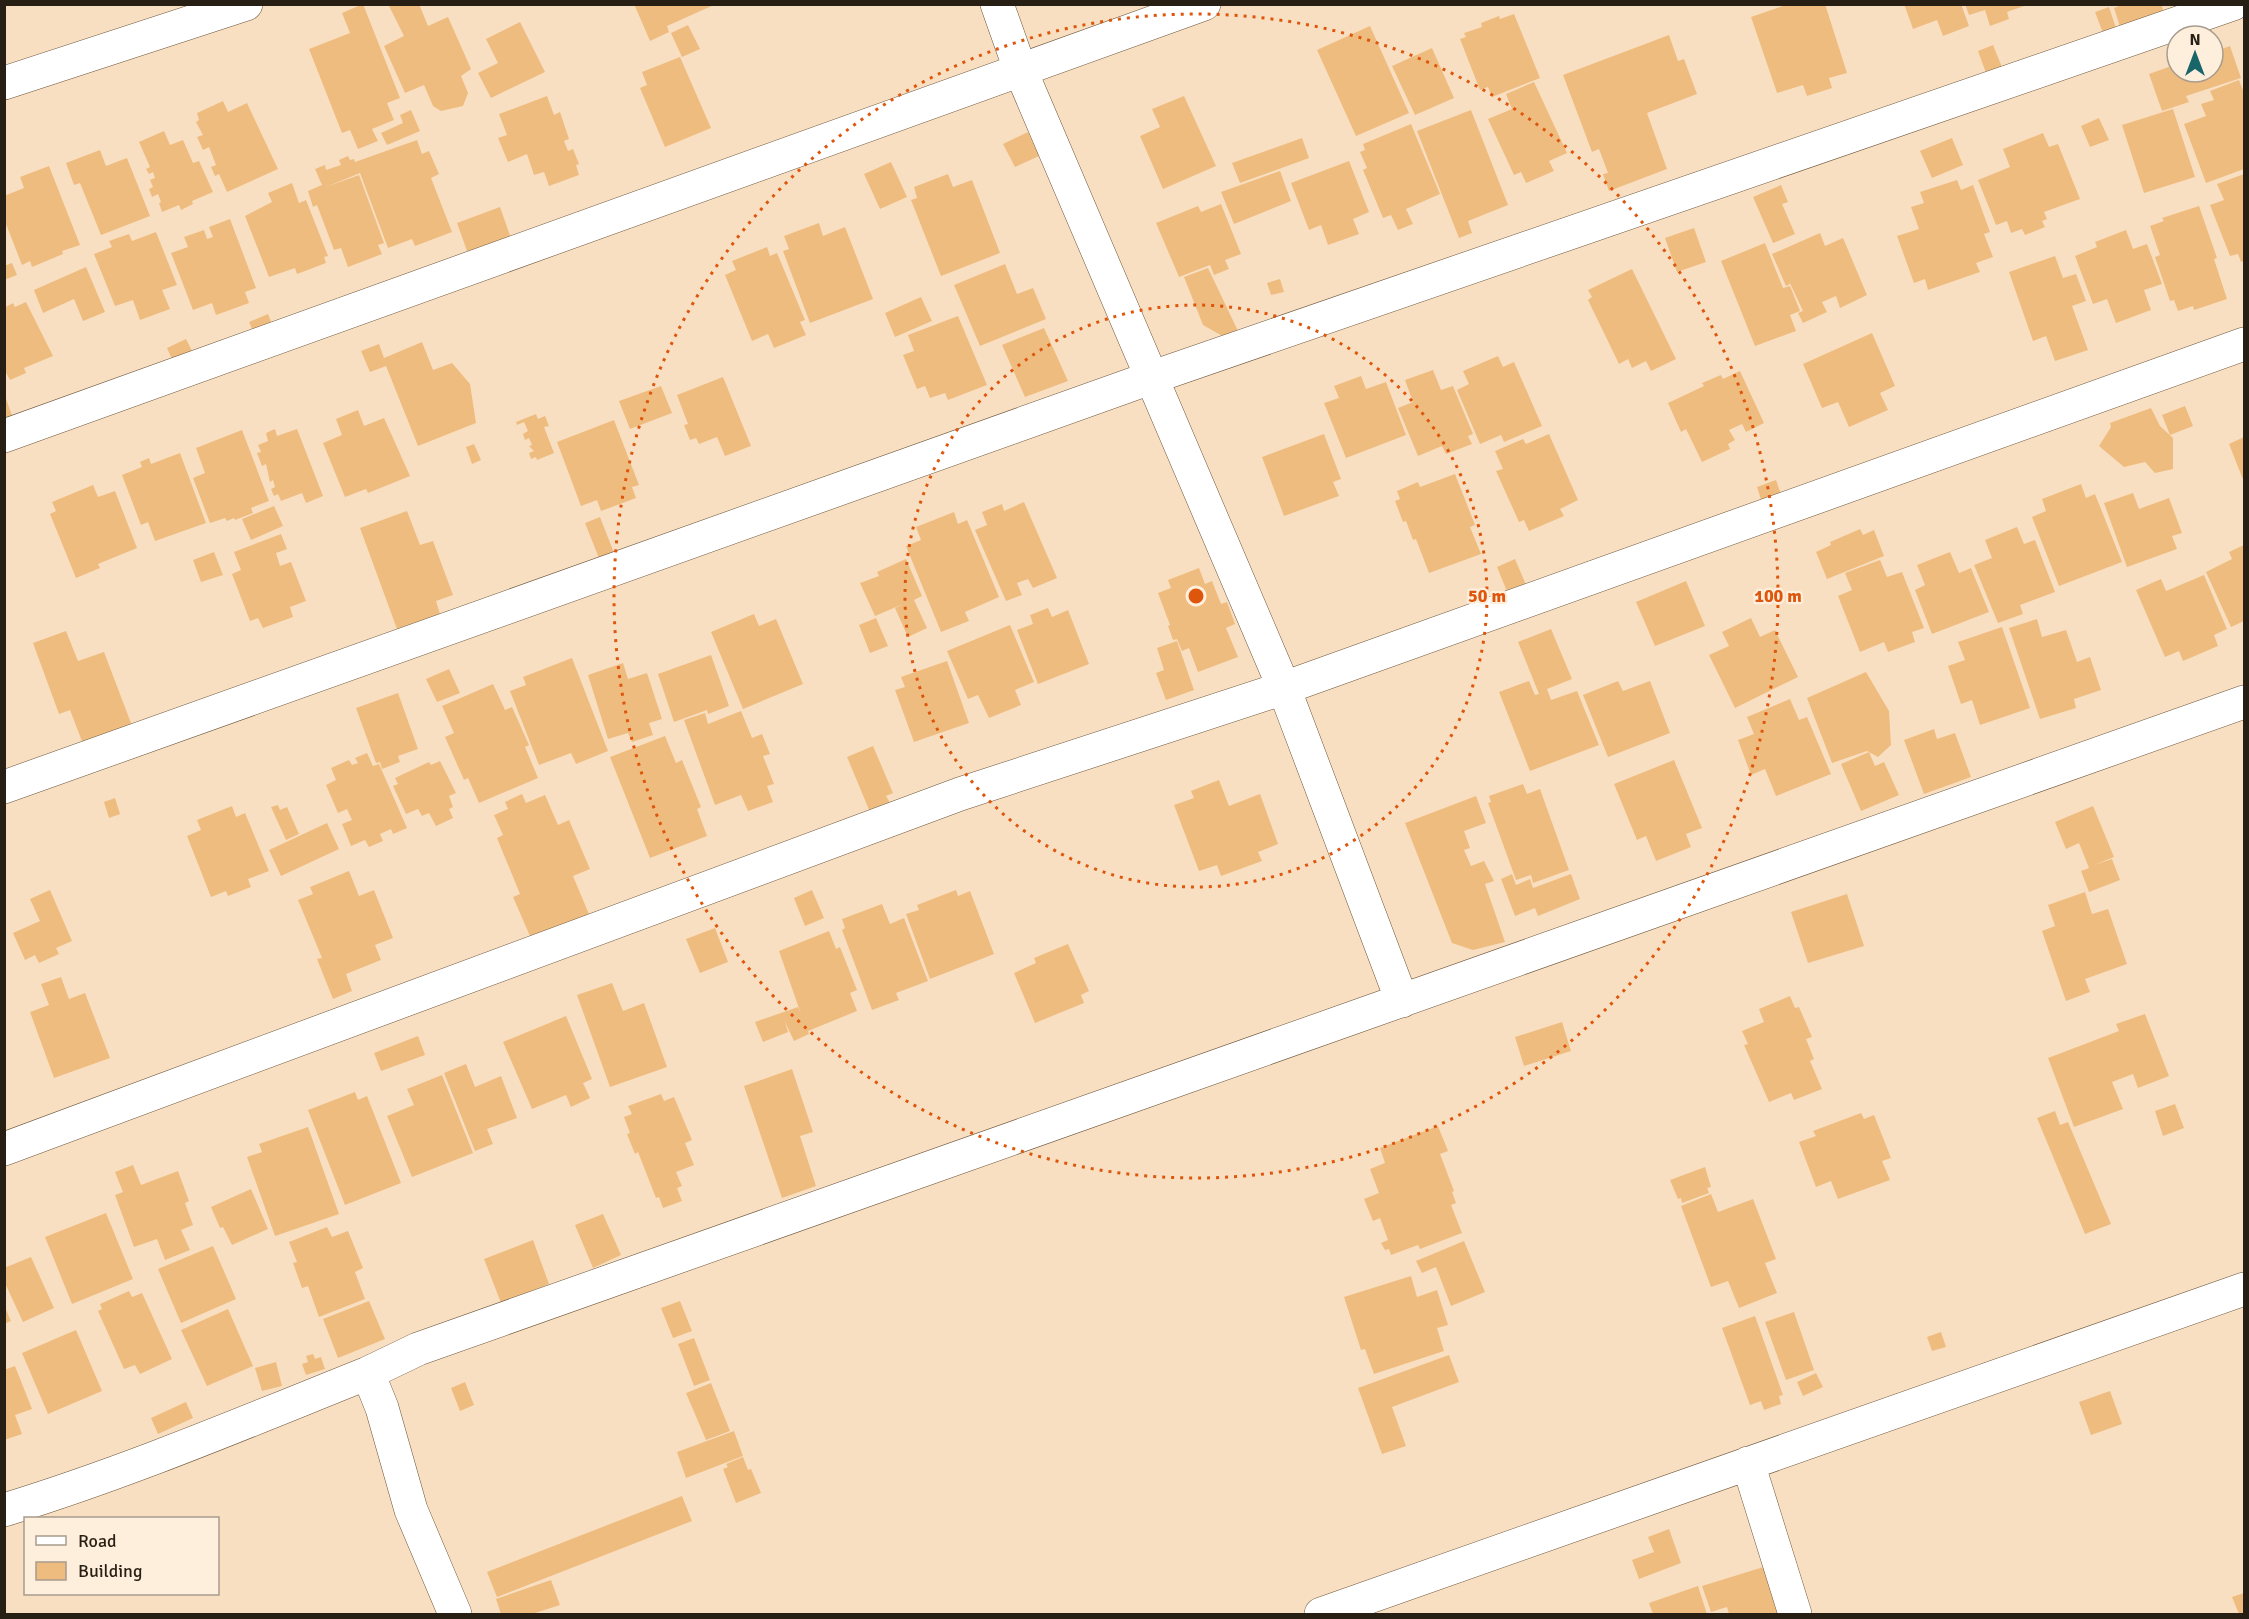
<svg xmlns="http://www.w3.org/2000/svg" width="2249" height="1619" viewBox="0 0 2249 1619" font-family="Signika,sans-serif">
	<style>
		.building { fill: #efbc7f }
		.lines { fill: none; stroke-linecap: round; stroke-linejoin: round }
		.minor-casing { stroke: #6d563c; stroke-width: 34 }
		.minor { stroke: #fff; stroke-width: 33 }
		.ring { fill: none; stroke: #de560c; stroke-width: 3; stroke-dasharray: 3 6 }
		.centre { fill: #de560c; stroke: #feefdd; stroke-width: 3 }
		.ring-label { font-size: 18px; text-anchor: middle; font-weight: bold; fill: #de560c; stroke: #feefdd; stroke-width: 4.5; stroke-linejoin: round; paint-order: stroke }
	</style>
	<rect width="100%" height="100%" fill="#f9dfc1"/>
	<path class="building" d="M363 4 400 98 387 103 394 120 372 129 378 141 358 149 350 130 342 133 309 49 350 33 342 13Z
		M388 4H419L428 26 448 17 471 69 461 76 468 93 463 106 441 111 433 106 424 85 405 93 384 46 404 36Z
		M634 4H716L667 26 669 32 650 41Z
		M1789 4H1825L1847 73 1829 78 1832 88 1807 96 1803 85 1777 93 1751 17Z
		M1904 4H1961L1969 26 1943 36 1937 20 1913 29Z
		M1965 4H2023L2024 6 2007 12 2009 19 1990 26 1985 10 1969 15Z
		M2124 4H2161L2164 12 2120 27 2114 8Z
		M2109 7 2116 28 2103 33 2095 12Z
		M1514 14 1540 78 1492 97 1488 87 1480 90 1460 39 1466 37 1464 33 1482 27 1481 23 1499 16 1500 19Z
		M520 22 545 72 491 98 478 73 498 63 486 39Z
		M688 25 700 49 682 57 671 33Z
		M1370 26 1409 113 1356 136 1317 50Z
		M1669 35 1678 61 1684 59 1697 94 1647 113 1667 169 1609 191 1603 174 1608 173 1599 149 1592 152 1563 75Z
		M1993 45 2002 67 1986 73 1978 51Z
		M2230 46 2241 78 2186 96 2189 102 2162 111 2149 74 2177 64V72H2213V52Z
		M1432 48 1454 98 1415 115 1392 66Z
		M680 57 711 128 665 147 640 88 647 85 642 72Z
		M2239 80 2244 93V169L2206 183 2184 124 2206 116 2201 104 2214 100 2210 91Z
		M1534 82 1567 153 1549 161 1554 171 1526 183 1521 172 1514 175 1488 119 1512 109 1506 94Z
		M547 96 554 115 560 112 569 139 564 141 568 151 573 149 579 164 576 165 579 175 549 186 544 172 534 175 527 154 508 162 498 138 507 135 499 114Z
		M1184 96 1216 166 1163 189 1140 136 1160 127 1152 109Z
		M223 101 228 112 247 103 278 169 227 192 219 174 215 176 211 167 216 165 209 147 203 150 197 137 203 135 196 122 199 120 197 113Z
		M2173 109 2195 177 2144 193 2122 125Z
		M411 110 420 131 387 145 381 133 403 123 400 115Z
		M1471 110 1508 205 1468 221 1472 233 1459 238 1417 131Z
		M2099 118 2109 140 2090 147 2081 126Z
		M1411 124 1440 194 1406 209 1413 224 1398 230 1391 215 1383 218 1363 170 1367 168 1360 152 1365 150 1363 144Z
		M164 131 170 145 183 140 193 163 199 161 213 192 192 201 193 204 181 210 179 205 162 212 159 203 161 202 158 194 152 197 149 189 153 187 150 180 155 178 153 172 149 174 146 169 150 167 139 142Z
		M1028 132 1039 156 1015 167 1003 144Z
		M2043 133 2049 147 2058 144 2080 199 2044 212 2047 219 2042 221 2045 227 2025 235 2022 229 2011 233 2007 221 1996 225 1978 180 2010 167 2003 149Z
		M1302 138 1309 158 1240 183 1232 163Z
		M1952 138 1963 165 1932 178 1920 151Z
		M417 140 422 154 429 151 439 174 431 178 452 232 415 246 412 239 388 248 360 173 326 187 359 175 384 243 378 245 382 254 348 267 341 248 334 250 317 205 313 207 308 191 322 185 315 169 325 165 326 170 341 165 339 160 348 156 350 160 354 159 355 162Z
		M100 150 106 166 127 158 150 216 101 235 80 183 74 185 66 163Z
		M1349 161 1369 212 1353 219 1359 234 1328 245 1321 225 1309 230 1291 183Z
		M891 162 907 197 880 209 864 174Z
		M49 166 80 245 62 251 63 254 32 267 30 261 22 265 4 219V196L24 188 20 177Z
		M1280 171 1291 201 1234 224 1221 192Z
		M948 174 953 187 972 180 1000 253 941 276 911 200 917 198 914 187Z
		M2244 174V261L2241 262 2238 254 2230 256 2210 205 2224 200 2217 184Z
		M1957 180 1961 190 1973 185 1990 232 1984 234 1993 257 1976 263 1980 272 1928 290 1925 279 1914 283 1897 236 1919 229 1911 207 1924 203 1920 192Z
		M292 183 299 203 306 200 328 256 324 257 326 263 297 274 295 268 269 277 245 216 272 202 268 193Z
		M1781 185 1788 202 1782 204 1795 234 1773 243 1753 197Z
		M1221 204 1241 254 1225 260 1229 269 1214 275 1210 265 1179 277 1156 223 1198 206 1201 212Z
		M2199 206 2217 258 2214 259 2227 299 2194 310 2193 306 2178 311 2174 300 2170 301 2155 257 2160 255 2150 226 2164 221 2162 218Z
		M500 207 514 247 471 262 457 223Z
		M230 219 256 288 245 292 249 303 216 315 212 303 193 310 171 253 188 247 184 237 204 230 207 239 213 237 209 227Z
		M819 223 823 236 845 227 873 299 810 323 783 251 789 249 784 236Z
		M1694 228 1706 262 1677 272 1665 238Z
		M2126 230 2133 249 2147 244 2162 284 2144 290 2151 310 2116 323 2107 299 2093 304 2075 256 2097 247 2095 242Z
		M156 232 177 285 162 290 170 309 140 320 133 300 115 306 94 254 112 247 109 241 129 234 132 241Z
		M1820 233 1825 246 1843 238 1867 295 1840 308 1836 296 1822 302 1827 312 1803 323 1798 313 1803 311 1789 281 1790 284 1786 286 1772 254Z
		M1765 243 1783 288 1790 286 1800 311 1790 315 1796 331 1755 346 1721 261Z
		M767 247 770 256 777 253 805 320 800 322 806 335 774 348 768 334 752 341 725 275 736 270 732 261Z
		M2055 256 2063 278 2076 274 2086 301 2072 306 2088 350 2055 361 2046 336 2033 341 2009 272Z
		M12 263 17 275 4 280V266Z
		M1005 264 1017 294 1033 288 1046 319 980 346 954 285Z
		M86 267 105 312 83 321 74 299 43 313 34 290Z
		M1208 268 1238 331 1224 337 1203 325 1184 277Z
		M1632 269 1676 359 1651 371 1646 361 1632 368 1628 359 1619 364 1588 300 1592 297 1588 290Z
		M1280 279 1284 292 1271 295 1267 283Z
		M921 297 932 321 895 337 885 313Z
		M26 302 53 356 24 368 26 373 10 380 4 369V308L13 303 15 307Z
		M268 314 274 329 255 336 249 322Z
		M958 316 987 385 948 400 945 393 930 398 925 386 917 389 903 355 914 351 908 335Z
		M1044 328 1068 381 1025 397 1002 345Z
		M1872 333 1895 386 1880 393 1888 410 1849 427 1838 402 1822 408 1803 364Z
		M186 339 195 357 175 366 167 348Z
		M422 342 433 370 452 363 470 384 476 423 418 446 386 366 370 372 361 351 379 344 384 358Z
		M1498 356 1503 367 1514 362 1542 426 1504 442 1501 435 1480 444 1457 390 1469 384 1463 371Z
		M1433 370 1441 390 1453 386 1473 434 1468 436 1472 444 1446 454 1442 446 1418 456 1398 408 1413 402 1405 380Z
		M1740 371 1764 423 1746 432 1742 424 1729 430 1735 440 1728 444 1730 449 1702 462 1686 429 1681 432 1668 403 1704 386 1702 383 1721 375 1723 379Z
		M1361 376 1366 389 1386 382 1406 435 1346 458 1324 403 1339 398 1334 386Z
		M723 377 751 446 725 456 717 437 699 444 696 438 690 440 684 425 688 424 677 395Z
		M661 386 672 413 630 429 619 401Z
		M4 393 14 421 4 424Z
		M2185 406 2193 426 2170 435 2162 415Z
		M2151 408 2160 426 2173 438V469L2155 473 2145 462 2124 467 2099 446 2111 427 2110 423Z
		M358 410 364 426 384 418 410 476 368 493 366 489 345 497 323 443 342 435 336 419Z
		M536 414 538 419 545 416 549 426 544 427 554 453 537 460 536 457 531 459 529 453 534 451 529 446 532 445 529 438 525 440 523 434 528 431 524 422 517 425 516 422Z
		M614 420 639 485 632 487 636 498 601 511 597 500 581 506 557 442Z
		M275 429 277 436 297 429 323 496 306 503 302 493 281 501 278 494 274 496 271 489 275 487 273 480 270 482 266 464 262 466 257 453 261 452 258 445 268 441 266 433Z
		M242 430 269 501 251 508 253 513 235 520 234 518 227 521 225 518 210 523 193 478 205 473 196 448Z
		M1324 434 1341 479 1333 482 1339 496 1284 516 1262 457Z
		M1549 434 1578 500 1560 509 1564 516 1529 531 1524 520 1519 522 1496 471 1503 469 1495 451 1523 439 1526 444Z
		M2244 437V482L2229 444Z
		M474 444 481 460 472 464 466 447Z
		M180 453 206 523 155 541 148 522 141 525 122 475 142 467 140 462 149 458 151 464Z
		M1455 474 1475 525 1470 527 1481 554 1429 573 1416 539 1413 540 1406 521 1403 522 1395 501 1400 499 1397 491 1418 482 1420 487Z
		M1776 480 1782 497 1762 503 1757 487Z
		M2081 484 2086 498 2095 494 2122 562 2059 586 2032 517 2046 511 2042 499Z
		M93 485 98 497 115 491 137 548 98 564 100 568 76 578 50 514 56 511 52 502Z
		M2133 493 2139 509 2169 498 2182 533 2172 536 2177 549 2127 567 2104 503Z
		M1024 502 1057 578 1033 588 1028 579 1017 583 1022 595 1006 601 975 530 987 525 982 512 1002 504 1004 511Z
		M274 506 283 526 251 540 242 519Z
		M407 511 420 545 433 541 453 595 436 601 440 614 397 629 360 528Z
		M954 512 958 524 967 520 999 597 965 612 969 621 941 632 906 546 921 540 916 527Z
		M600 517 616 558 601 563 585 523Z
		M2017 527 2024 544 2035 540 2055 592 2020 605 2023 614 1998 623 1974 565 1992 558 1985 540Z
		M1860 529 1863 535 1874 530 1884 556 1827 579 1816 552 1831 545 1830 542Z
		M281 534 287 549 276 553 280 566 291 562 306 601 290 607 293 617 263 628 258 618 250 621 232 574 241 570 234 552Z
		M2244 545V621L2231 627 2206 572 2232 559 2229 552Z
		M214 552 223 575 201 582 193 560Z
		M1950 552 1959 573 1971 568 1989 612 1932 634 1915 590 1925 585 1917 565Z
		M906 559 922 596 914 600 927 628 908 637 895 608 903 604 875 616 860 583 879 576 877 572Z
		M1515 559 1527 587 1508 594 1497 567Z
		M1880 560 1887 577 1902 572 1924 628 1912 632 1915 642 1888 652 1884 642 1860 652 1838 596 1852 590 1845 573Z
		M1199 568 1205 584 1212 581 1221 604 1227 602 1235 624 1226 628 1238 657 1198 672 1189 648 1182 651 1177 639 1173 640 1168 626 1170 625 1158 593 1171 588 1168 580Z
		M2204 575 2227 629 2214 635 2218 646 2183 661 2179 651 2165 657 2136 590 2161 579 2166 591Z
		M1686 581 1705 626 1655 646 1636 602Z
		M1048 608 1052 617 1068 610 1089 664 1038 684 1017 630 1033 624 1030 615Z
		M754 614 759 626 776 619 803 684 743 709 711 632Z
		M876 618 888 646 870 653 859 625Z
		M1751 618 1760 637 1775 630 1798 677 1735 708 1709 655 1729 646 1722 632Z
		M2037 619 2042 637 2066 630 2077 662 2090 657 2101 690 2074 699 2076 708 2040 719 2009 628Z
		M1010 625 1034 682 1015 690 1021 705 989 718 978 695 968 699 947 651Z
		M2002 627 2030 708 1980 725 1972 700 1961 704 1948 666 1965 660 1958 642Z
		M1551 629 1572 679 1547 689 1551 700 1577 691 1599 745 1530 771 1499 692 1529 681 1535 695 1539 694 1518 642Z
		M66 631 78 661 104 652 134 731 85 749 70 710 59 714 33 643Z
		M1177 641 1194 690 1166 700 1156 673 1164 670 1157 648Z
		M711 655 729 706 708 714 707 710 674 722 658 674Z
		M572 658 608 751 576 764 571 753 539 765 510 691 526 685 523 677Z
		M947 661 969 723 914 742 895 690 905 687 901 677Z
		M623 663 628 679 647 673 662 719 649 723 653 735 632 742 628 733 608 739 588 675Z
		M449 669 460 693 437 702 426 679Z
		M1866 672 1889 711 1891 745 1878 757 1867 751 1832 763 1807 698Z
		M1618 681 1623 691 1650 681 1670 733 1608 757 1583 695Z
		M493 684 505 710 512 707 529 745 525 747 538 778 479 803 468 778 464 780 445 737 454 733 442 706Z
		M398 693 418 749 398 756 400 762 382 769 380 762 376 763 356 708Z
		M1790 699 1799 720 1807 717 1831 774 1776 796 1765 769 1751 775 1738 740 1754 734 1747 717Z
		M741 711 752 738 762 734 770 754 763 756 774 784 767 786 773 802 748 811 741 795 715 805 684 720 705 713 708 724Z
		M1934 729 1937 739 1955 733 1971 777 1924 794 1904 740Z
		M665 736 676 763 682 760 701 807 697 809 707 836 650 858 610 757Z
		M873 746 893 793 886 796 890 803 870 812 847 757Z
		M1869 752 1875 766 1884 762 1899 795 1861 811 1841 764Z
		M367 753 373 766 379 764 407 828 393 834 391 829 380 834 383 841 369 847 365 840 351 846 342 824 352 820 347 809 338 813 326 785 336 780 331 768 349 760 352 765 358 763 355 758Z
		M1674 760 1702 828 1686 834 1691 847 1656 861 1646 836 1637 840 1614 784Z
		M440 761 456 793 449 796 453 807 449 809 453 818 436 826 429 813 422 816 418 809 406 814 393 786 398 784 395 778 429 762 431 765Z
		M1219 780 1229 806 1260 794 1278 844 1258 852 1262 861 1221 876 1217 865 1199 871 1174 805 1194 798 1191 791Z
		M1523 784 1527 794 1540 789 1569 870 1533 883 1531 875 1516 880 1488 803 1491 802 1489 796Z
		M522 794 526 803 545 795 558 825 569 820 590 869 573 876 591 919 533 943 513 897 520 894 497 838 503 835 494 815 508 809 505 802Z
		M1476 796 1486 823 1464 831 1470 848 1464 850 1471 866 1484 861 1494 881 1485 884 1505 942 1473 950 1452 943 1405 823Z
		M115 798 120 814 109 818 104 802Z
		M278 805 280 810 287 807 299 834 286 840 271 807Z
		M232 806 236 817 245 813 269 871 248 879 251 887 228 896 226 891 211 897 187 836 201 830 197 820Z
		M2093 806 2114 857 2094 865 2112 859 2120 880 2089 892 2081 871 2089 868 2079 843 2066 849 2055 822Z
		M327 823 339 849 281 876 269 850Z
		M349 871 359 896 374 890 393 938 375 945 381 960 346 974 352 991 333 999 317 959 322 958 298 900 313 894 310 887Z
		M1512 874 1516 885 1530 879 1533 888 1571 874 1580 899 1538 916 1535 908 1515 916 1501 879Z
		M50 890 72 941 56 948 59 954 39 963 35 955 25 960 13 933 40 921 30 899Z
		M812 890 824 918 805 926 794 898Z
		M956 890 958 896 970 891 994 954 930 979 906 914 919 910 917 905Z
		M2085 892 2092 914 2108 909 2127 964 2085 979 2090 992 2066 1001 2042 931 2055 926 2048 905Z
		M1847 894 1864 946 1808 963 1791 912Z
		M882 904 890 924 904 918 928 981 896 993 899 1000 872 1010 842 930 845 928 842 919Z
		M715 928 728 962 700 973 686 939Z
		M829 931 836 949 840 947 857 990 850 993 857 1011 808 1031 809 1034 794 1041 785 1022 788 1032 763 1042 755 1022 798 1007 801 1014 779 951Z
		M1068 944 1089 991 1081 995 1084 1003 1035 1023 1014 973 1036 963 1034 958Z
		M61 977 69 999 85 993 110 1058 54 1078 30 1012 49 1005 41 984Z
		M612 983 623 1011 644 1003 667 1067 610 1087 577 995Z
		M1790 996 1795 1008 1799 1007 1812 1037 1806 1039 1814 1059 1810 1061 1822 1089 1794 1100 1791 1093 1769 1102 1744 1045 1748 1044 1742 1031 1764 1022 1759 1009Z
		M2145 1014 2169 1076 2138 1088 2133 1074 2112 1082 2123 1109 2074 1127 2048 1058 2119 1031 2116 1024Z
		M566 1016 592 1079 583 1083 590 1098 571 1107 566 1095 532 1109 503 1042Z
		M1562 1022 1571 1051 1524 1066 1515 1037Z
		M418 1036 425 1055 381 1071 374 1053Z
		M466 1064 475 1087 501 1076 517 1118 487 1129 493 1144 475 1151 444 1073Z
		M792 1069 813 1132 800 1136 816 1186 782 1198 744 1086Z
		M442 1075 473 1153 412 1177 387 1116 414 1105 407 1089Z
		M355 1092 358 1100 367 1096 401 1183 345 1205 308 1110Z
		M661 1094 664 1101 674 1097 692 1140 685 1143 694 1165 676 1172 682 1186 677 1188 682 1201 663 1208 659 1197 656 1198 638 1152 635 1154 627 1134 630 1133 624 1117 632 1114 628 1106Z
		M2175 1104 2184 1128 2163 1136 2155 1111Z
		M2055 1111 2060 1125 2068 1122 2111 1224 2085 1234 2037 1118Z
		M1861 1113 1864 1119 1874 1115 1891 1158 1882 1161 1890 1180 1838 1199 1831 1181 1816 1187 1799 1142 1816 1136 1813 1131Z
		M1438 1126 1448 1151 1440 1154 1454 1191 1452 1192 1456 1203 1451 1205 1462 1233 1420 1249 1418 1245 1391 1255 1389 1249 1385 1250 1381 1243 1388 1240 1380 1218 1373 1221 1364 1199 1379 1193 1370 1169 1385 1163 1380 1148Z
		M308 1127 339 1214 275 1236 247 1157 262 1152 259 1144Z
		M133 1165 141 1185 178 1171 189 1201 185 1203 193 1225 181 1230 190 1250 165 1260 157 1239 134 1247 115 1195 123 1192 115 1172Z
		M1705 1167 1711 1187 1707 1188 1709 1193 1682 1203 1681 1198 1678 1199 1670 1180Z
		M251 1189 268 1229 232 1245 223 1227 220 1228 211 1207Z
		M1711 1194 1718 1212 1753 1199 1776 1259 1765 1263 1777 1293 1739 1308 1728 1281 1711 1287 1681 1206Z
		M106 1213 133 1279 72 1304 45 1237Z
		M603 1214 621 1255 593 1268 575 1225Z
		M327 1227 332 1237 348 1231 363 1268 355 1272 365 1299 319 1317 308 1286 302 1288 293 1263 297 1262 289 1242Z
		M533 1240 549 1284 501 1303 484 1259Z
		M1464 1241 1485 1292 1451 1306 1436 1267 1422 1273 1416 1261Z
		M213 1246 236 1299 181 1323 158 1269Z
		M31 1257 54 1308 23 1322 4 1281V1268Z
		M1411 1276 1417 1297 1437 1290 1448 1325 1437 1328 1444 1351 1374 1374 1365 1349 1361 1350 1344 1297Z
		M129 1291 132 1297 142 1293 172 1359 140 1374 135 1365 124 1369 98 1311 102 1309 100 1304Z
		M369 1301 385 1339 338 1358 323 1319Z
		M680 1301 692 1331 673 1338 661 1308Z
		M4 1305 11 1321 4 1324Z
		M228 1309 253 1366 207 1386 181 1330Z
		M1794 1312 1814 1370 1786 1380 1765 1322Z
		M1755 1316 1783 1395 1779 1396 1781 1404 1764 1410 1761 1401 1750 1405 1722 1328Z
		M76 1330 102 1391 48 1414 22 1353Z
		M1941 1332 1946 1347 1932 1351 1927 1337Z
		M694 1338 710 1380 694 1386 678 1344Z
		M313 1354 315 1359 321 1357 325 1369 306 1375 302 1364 308 1362 306 1356Z
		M1449 1355 1459 1382 1392 1407 1406 1446 1382 1454 1358 1388Z
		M276 1362 282 1386 262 1391 255 1368Z
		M15 1366 32 1409 15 1415 22 1434 4 1440V1370Z
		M1816 1373 1823 1387 1803 1396 1797 1382Z
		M465 1382 474 1405 460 1411 451 1388Z
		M711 1383 730 1431 706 1440 686 1393Z
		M2110 1391 2122 1424 2091 1435 2079 1402Z
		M186 1402 193 1418 158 1434 151 1418Z
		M734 1431 743 1456 686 1478 677 1452Z
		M743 1457 748 1470 751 1469 761 1493 736 1503 723 1469 728 1467 726 1464Z
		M682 1496 692 1521 497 1597 487 1572Z
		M1669 1529 1681 1563 1639 1579 1632 1560 1654 1552 1648 1537Z
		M1770 1565 1778 1614H1729L1727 1607 1711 1612 1702 1586Z
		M551 1580 560 1605 532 1614H501L496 1599Z
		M1698 1586 1707 1614H1653L1649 1603Z
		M2244 1593V1614H2239L2232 1597Z"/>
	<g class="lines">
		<defs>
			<path id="minor" d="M997 4 1020 69 1284 688 1402 1001
				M4 83 246 4
				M4 436 1204 4
				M4 787 1153 377 2233 4
				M4 1149 960 794 1284 688 2244 344
				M1748 1463 1795 1614
				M4 1510C128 1472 248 1421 368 1373
				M455 1614 411 1510 382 1408 368 1373 418 1349 2244 702
				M1321 1614 2244 1289"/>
		</defs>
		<use href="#minor" class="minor-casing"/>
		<use href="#minor" class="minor"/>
	</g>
	<g class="ring">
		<circle cx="1196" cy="596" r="291"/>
		<circle cx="1196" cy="596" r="582"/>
	</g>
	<circle cx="1196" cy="596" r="9" class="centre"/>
	<g class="ring-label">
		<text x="1487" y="602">50 m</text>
		<text x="1778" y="602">100 m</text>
	</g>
	<rect width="2249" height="1619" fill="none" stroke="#281f14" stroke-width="12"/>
	<rect x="24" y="1517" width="195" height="78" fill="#feefdd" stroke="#a89c8d" stroke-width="1.5"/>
	<rect x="36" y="1536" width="30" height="9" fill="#ffffff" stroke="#a89c8d" stroke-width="1.5"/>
	<text x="78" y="1547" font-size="18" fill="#281f14">Road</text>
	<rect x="36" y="1562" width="30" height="18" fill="#efbc7f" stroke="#a89c8d" stroke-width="1.5"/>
	<text x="78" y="1577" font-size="18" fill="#281f14">Building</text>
	<g transform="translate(2195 54)"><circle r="28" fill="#feefdd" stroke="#a89c8d" stroke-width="1.5"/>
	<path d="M0-4.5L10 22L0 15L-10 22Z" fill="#18666a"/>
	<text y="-9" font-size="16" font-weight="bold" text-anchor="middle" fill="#281f14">N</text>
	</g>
</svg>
